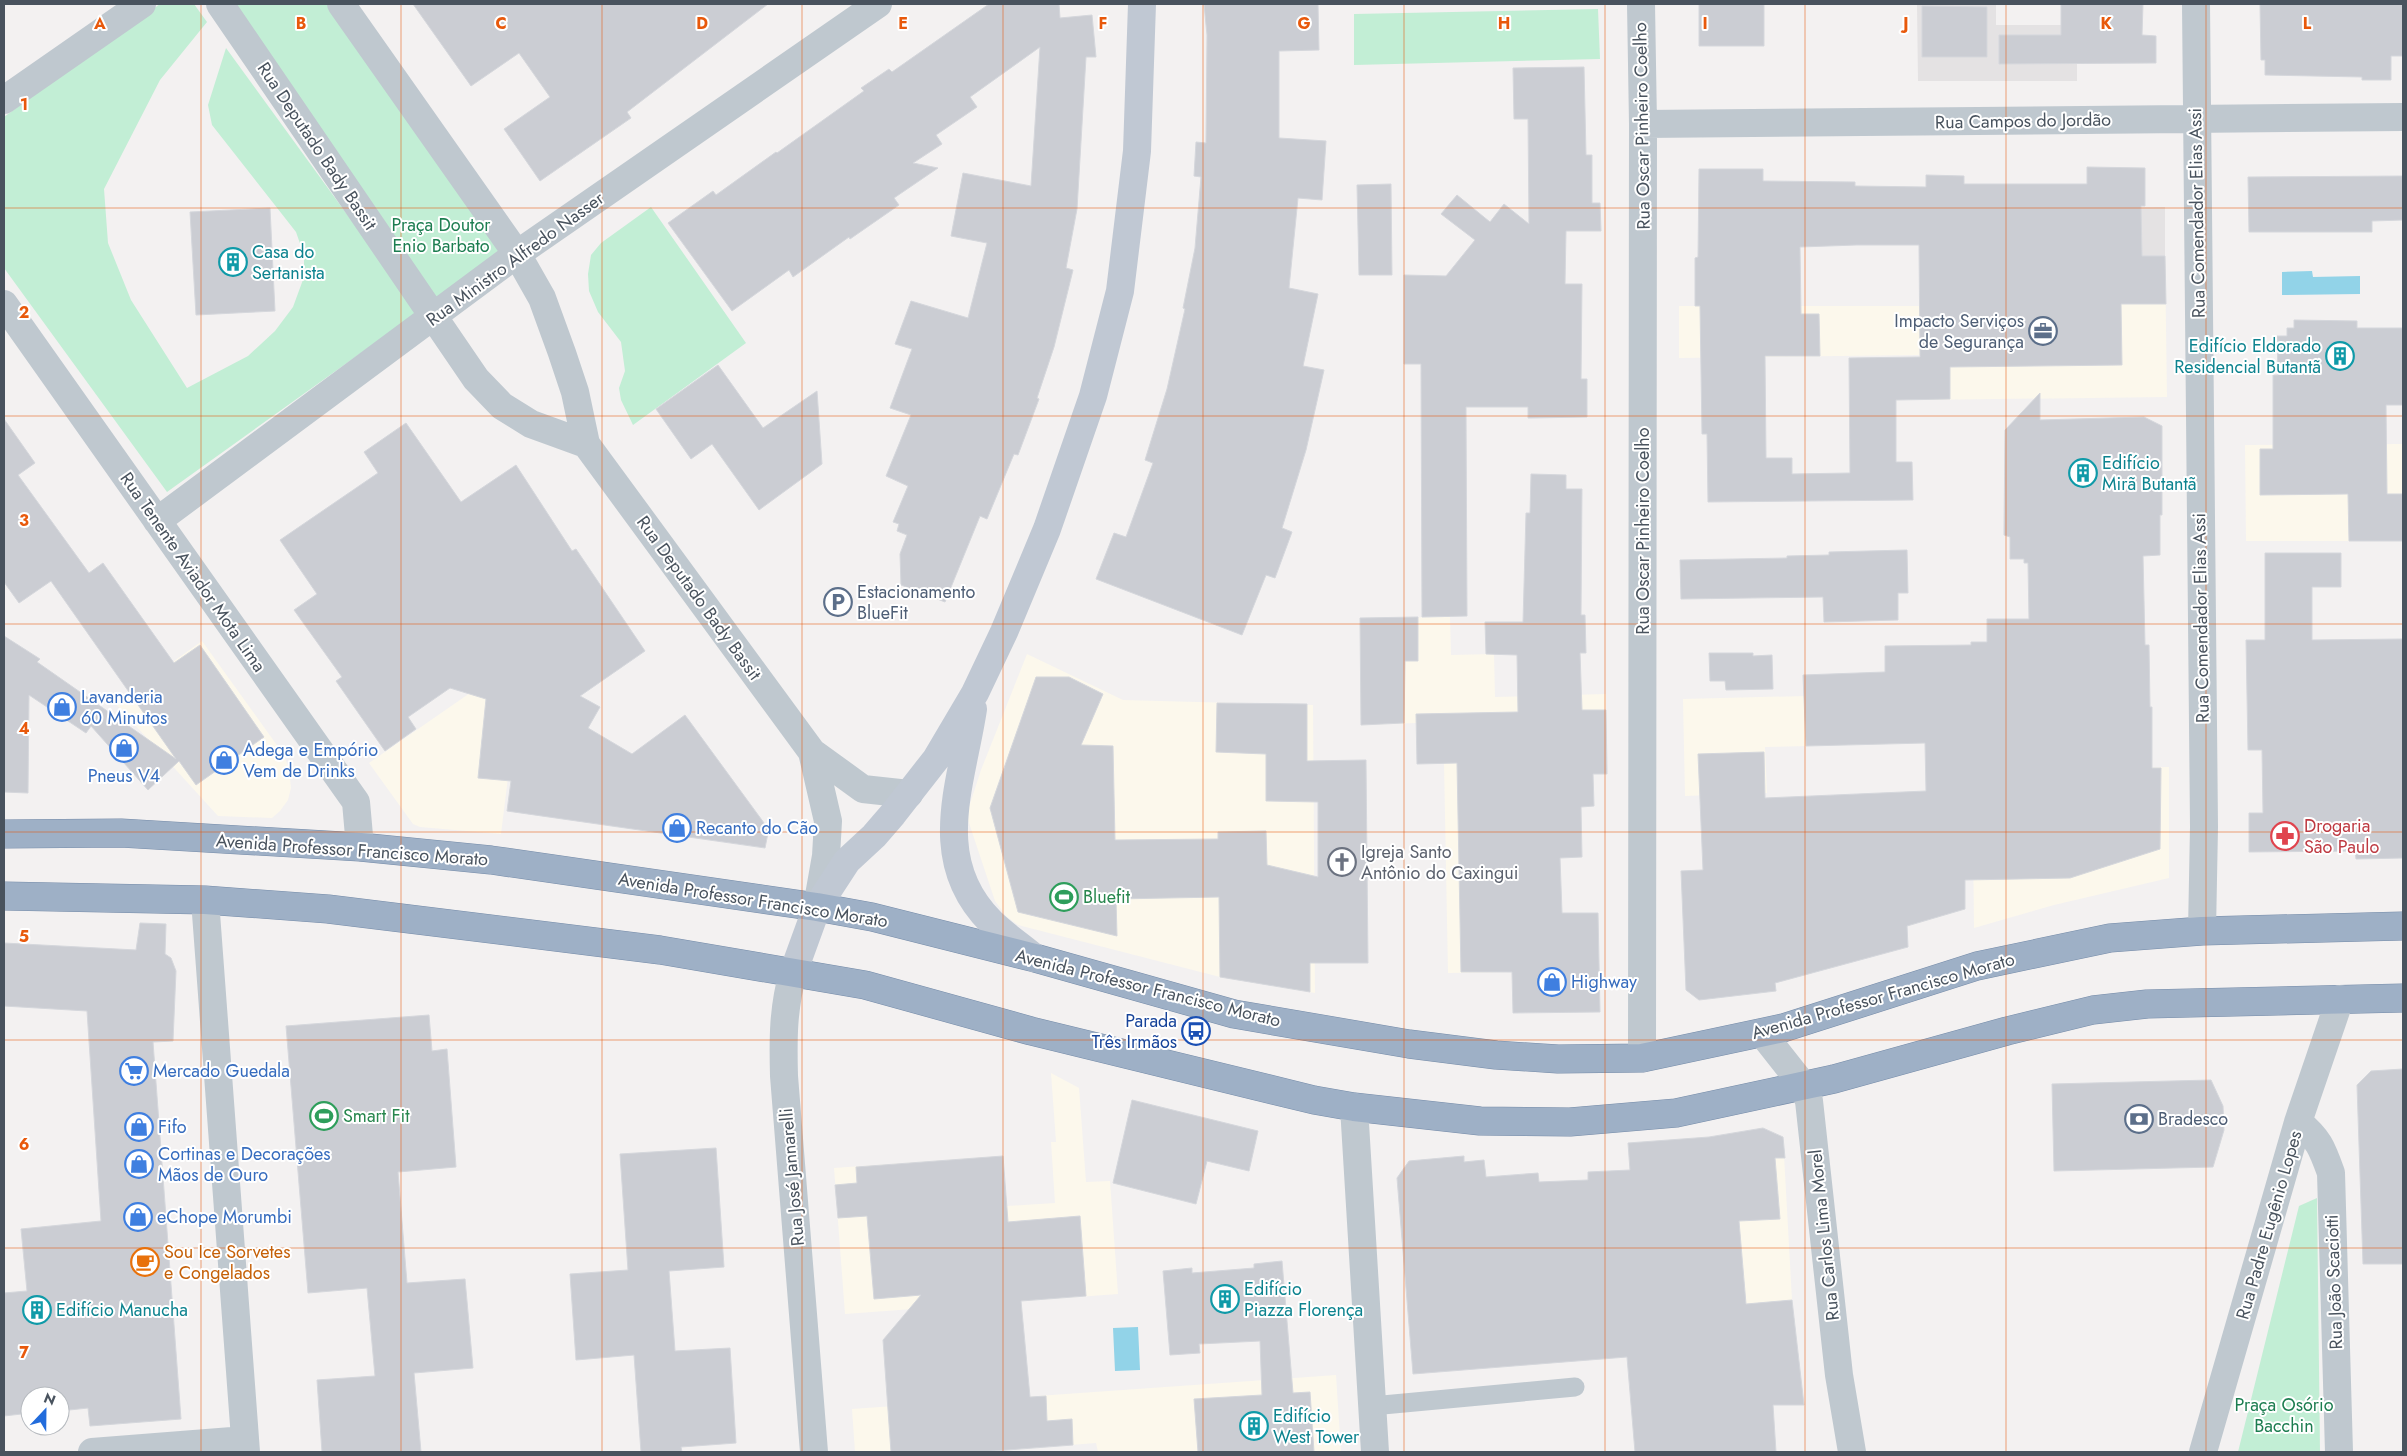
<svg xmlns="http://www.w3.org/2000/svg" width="2407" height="1456" viewBox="0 0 2407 1456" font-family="Jost,sans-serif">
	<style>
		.commercial { fill: #fcf8ec }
		.education { fill: #e4e2e3 }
		.green { fill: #c2eed5 }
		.water { fill: #92d3e8 }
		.building { fill: #cbcdd3; stroke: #d5d7dc; fill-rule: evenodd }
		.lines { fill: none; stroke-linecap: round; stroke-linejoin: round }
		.trunk-casing { stroke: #768ca9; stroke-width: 29 }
		.service { stroke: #bfc8cf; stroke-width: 19 }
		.minor { stroke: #bfc8cf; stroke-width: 28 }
		.secondary { stroke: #c0c8d3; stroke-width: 28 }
		.trunk { stroke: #9eb0c6; stroke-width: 28 }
		.grid { fill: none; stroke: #e8590c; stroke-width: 1; stroke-opacity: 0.55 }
		.labels { text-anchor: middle; stroke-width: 4; stroke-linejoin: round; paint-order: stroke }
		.street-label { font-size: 18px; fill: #49535e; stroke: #fff }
		.park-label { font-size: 18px; fill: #1c7d50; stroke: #fff }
		.culture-label { font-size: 18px; fill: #0d838f; stroke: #fff; text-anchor: start }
		.service-label { font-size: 18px; fill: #4e5e75; stroke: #fff; text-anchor: start }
		.shop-label { font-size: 18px; fill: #366cbe; stroke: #fff; text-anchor: start }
		.health-label { font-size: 18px; fill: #be3a42; stroke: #fff; text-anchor: start }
		.worship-label { font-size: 18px; fill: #5b616d; stroke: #fff; text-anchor: start }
		.leisure-label { font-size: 18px; fill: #27864d; stroke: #fff; text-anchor: start }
		.transit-label { font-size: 18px; fill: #164399; stroke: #fff; text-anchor: end }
		.food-label { font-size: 18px; fill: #c56008; stroke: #fff; text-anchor: start }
		.grid-label { font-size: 16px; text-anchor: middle; font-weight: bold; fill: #e8590c; stroke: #fff; stroke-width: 4; stroke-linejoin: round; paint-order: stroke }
	</style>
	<rect width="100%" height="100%" fill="#f3f1f1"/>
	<path class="commercial" d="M2165 256 2167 397 1920 400 1919 355 1679 358V306H1919V282L2077 257Z
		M2403 444V541H2246L2245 445Z
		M1450 617 1451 655 1494 654 1495 697 1606 694V710L1416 714V723L1361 725 1360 618Z
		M202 641 284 755 289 769 291 788 288 800 280 811 272 818 218 816 115 703Z
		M1971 642H2048L2088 768 2169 767V878L2054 905 1974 928Z
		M1027 654 1123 700 1313 705 1315 993 1220 977 1018 925 1006 916 995 901 968 820 969 807 981 770Z
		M496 675 519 689 501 834 420 827 413 824 369 763Z
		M1924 693 1926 743 1765 747 1767 793 1685 796 1683 699Z
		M1508 761 1512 972 1448 973 1444 763Z
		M1051 1073 1079 1088 1086 1182 1110 1181 1118 1294 845 1314 834 1168 1003 1156 1007 1206 1055 1203 1051 1142H1056Z
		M1763 1128 1783 1137 1792 1300 1641 1313 1628 1143 1709 1137Z
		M1336 1375 1341 1452H1098L1096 1443 981 1452H855L852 1409Z"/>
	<path class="education" d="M1917 4H1996V25H2077V81H1918Z
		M2165 207V256L2063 257 2062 208Z"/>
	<path class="green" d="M160 4H194L207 22 160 80 104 189 108 243 131 300 187 388 248 356 275 331 293 307 304 277V255L296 232 212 125 208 105 226 48 418 312 167 492 4 268V117Z
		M220 4H341L517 254 435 317Z
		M1598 9 1600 59 1354 65V14Z
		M651 207 746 343 633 425 621 400 619 388 625 371 621 342 598 312 589 291 588 274 591 255 601 243Z
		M2317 1198 2320 1452H2238L2299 1206Z"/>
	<path class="water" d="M2312 271 2313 277 2360 276V294L2282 295V272Z
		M1138 1327 1140 1370 1115 1371 1113 1328Z"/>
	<path class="building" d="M413 4H768L627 112 631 118 540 181 504 129 550 97 519 53 471 86Z
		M989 4H1059L1060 18 1092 15 1096 57H1086L1077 209 1066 268 1073 270 1054 347 1037 398 1039 399 1018 455 1014 454 987 519 980 516 945 602 901 585 900 554 907 535 897 531 899 524 893 522 908 486 886 476 911 415 890 408 912 349 895 344 911 301 968 318 987 243 951 236 963 173 1031 186 1040 47 970 97 977 107 936 135 942 144 913 163 938 168 894 198 899 205 850 239 849 237 793 277 789 270 732 311 668 223 713 191 716 195 776 152 777 153 864 91 861 88 889 69 892 72Z
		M1204 4H1318L1319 50 1279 51V138L1326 141 1322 200 1298 198 1289 288 1318 294 1303 366 1324 370 1306 450 1282 528 1292 532 1275 578 1266 575 1242 635 1096 579 1114 533 1126 537 1153 463 1145 460 1167 389 1185 309 1183 308 1195 248 1201 177 1194 176 1196 142 1206 143 1207 35Z
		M1699 4H1764V46H1699Z
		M2061 4H2143L2142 35 2156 36V63L1999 64V35H2061Z
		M2260 4H2403V56H2391V80H2362V77L2265 75V60H2261Z
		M1922 6 1987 7V57H1922Z
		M1584 67 1586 155H1592V203H1600L1601 231H1566L1565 284H1582L1581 379H1587V417L1528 418V407H1466L1467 616 1422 617 1421 364H1404V275L1446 276 1475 240 1441 214 1457 195 1490 222 1504 204 1529 224 1528 119H1514L1513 68Z
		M2087 167 2145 168V206H2141L2142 256H2165L2166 304H2121L2122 365 1950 367V399L1896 400V462H1912L1913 500 1708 502 1707 434H1702L1700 306H1695V258L1698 257 1699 169H1763V181L1855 182V186L1926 187V175L1964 176V184H2087ZM1856 245H1919L1920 357 1849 358 1850 473 1792 474V458H1766L1765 356H1820L1819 314H1801L1800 247Z
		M2403 176V220L2372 221V232H2249L2248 177Z
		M1391 184 1392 275H1359L1357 185Z
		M270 208 275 311 196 315 190 212Z
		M2294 320 2357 321V328H2403V405H2386L2387 494H2403V541H2349L2348 494 2260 495V449H2273V375H2278L2277 336H2287V328H2294Z
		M718 365 763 428 817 391 822 464 759 510 712 444 691 459 656 409Z
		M2040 393V420L2144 417 2162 426V515H2160V555L2143 556 2145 645H2149L2150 707H2152V768H2161L2160 849 2070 878 1965 880V909L1907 926 1908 947 1775 983 1776 991 1699 1000 1686 990 1681 871 1703 870 1698 754 1764 752 1765 798 1926 791 1925 743 1806 746 1803 675 1885 672V646L1971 645V642H1987V619H2029L2028 563H2024V559H2010V537L2004 535 2005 430Z
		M4 419 35 463 18 475 89 573 103 563 174 663 200 645 264 737 196 785 179 761 148 790 91 726 86 733 29 695 28 793 4 792V636L40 659 37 662 176 759 51 581 19 603 4 582Z
		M406 423 461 502 516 465 572 551 576 549 645 651 580 696 600 707 588 728 632 754 685 715 767 827 768 833 765 848 507 811 511 781 478 778 486 699 450 688 408 717 416 729 385 751 336 681 342 677 294 610 317 594 280 540 378 473 364 452Z
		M1531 474 1566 475V489H1582L1581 615H1585L1586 653H1580L1582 710H1606L1607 774H1593L1594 806 1581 807 1582 857 1560 858 1562 913H1598L1600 1012 1513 1013 1512 972H1461L1457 763 1417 764 1416 714 1518 712 1517 655 1486 654 1485 622H1523L1526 513H1530Z
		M1907 550 1908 593H1898V620L1824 622 1823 597 1681 599 1680 560 1787 558V556L1829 555V552Z
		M2265 553H2341V587H2312V640L2403 639V858L2356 859 2355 851 2249 852V813H2263L2262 750H2248L2246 640H2265Z
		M1418 617V661H1405L1404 723 1361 725 1360 618Z
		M1709 653H1753V656L1772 655 1773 689 1726 690 1725 681H1710Z
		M1036 677H1069L1103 694 1081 745 1113 746 1115 840 1218 839V832L1266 831 1267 865 1318 877V802L1266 801V754L1216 752 1217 703 1307 704V761L1366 760 1368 963H1310V992L1220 977 1219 897 1116 899 1117 936 1018 912 990 808Z
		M140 923 166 924 165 954 171 958 176 971 173 1041 153 1042 181 1419 90 1426 88 1408 60 1411V1396H30V1413L4 1416V1293L27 1291 21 1229 101 1221 87 1011 4 1006V943L136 950Z
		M429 1015 432 1051 447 1049 456 1167 398 1172 407 1283 465 1279 473 1368 414 1373 421 1452H322L317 1380 375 1376 367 1288 308 1293 286 1026Z
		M2403 1069V1264H2363L2357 1085 2371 1071Z
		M2211 1080 2223 1106 2224 1130 2213 1167 2054 1171 2052 1084Z
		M1132 1100 1258 1131 1249 1171 1207 1161 1196 1204 1113 1183Z
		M1763 1128 1783 1137 1785 1158H1775L1780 1219 1739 1221 1746 1304 1792 1300 1804 1405H1773L1776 1452H1635L1627 1357 1413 1374 1397 1178 1409 1161 1464 1156V1162L1484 1160 1486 1177 1538 1173 1539 1182 1588 1180V1172L1630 1170 1628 1143 1709 1137Z
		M716 1148 724 1267 669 1271 675 1351 730 1348 736 1443 681 1447 682 1452H641L634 1355 576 1360 570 1274 628 1270 620 1154Z
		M1003 1156 1008 1222 1080 1216 1086 1296 1021 1301 1030 1397 1046 1396 1047 1421 1072 1419 1073 1445 981 1452H891L883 1340 921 1295 874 1299 867 1216 838 1218 835 1185 857 1183 856 1167Z
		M1282 1261 1293 1393 1310 1392 1314 1452H1198L1194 1399 1262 1395 1260 1341 1199 1344 1200 1353 1170 1355 1163 1271 1192 1268V1273L1254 1268V1264Z"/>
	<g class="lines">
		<defs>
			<path id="trunk" d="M4 834 121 833 360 847 491 860 817 907 872 917 1035 958 1234 1014 1409 1044 1496 1055 1558 1059 1642 1058 1783 1028 1977 966 2110 938 2202 931 2403 926
				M4 896 205 900 328 909 660 950 865 985 1031 1031 1314 1100 1354 1107 1480 1121 1570 1122 1676 1113 1834 1079 2007 1031 2093 1010 2147 1004 2403 998"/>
		</defs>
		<use href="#trunk" class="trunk-casing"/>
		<path class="service" d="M1372 1406 1575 1387"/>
		<path class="minor" d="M220 4 476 379 502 406 531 424 586 444
			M341 4 517 254 542 298 562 353 575 392 586 444 812 752 863 789 909 794
			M1641 4 1643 124 1642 1058
			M2196 4 2204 827 2202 931
			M4 100 142 4
			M1643 124 2403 117
			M4 304 356 802 360 847
			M157 521 517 254 878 4
			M812 752 828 821 826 856 817 907
			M205 900 246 1452
			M793 973C783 1008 783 1039 784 1076L814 1452
			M1762 1033 1803 1085 1809 1101 1839 1375 1852 1452
			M1354 1107 1375 1452
			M2298 1122C2319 1139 2322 1148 2331 1173L2339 1452
			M92 1452 245 1440
			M2203 1452 2298 1122 2340 999"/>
		<path class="secondary" d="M973 709C962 783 928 859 991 922 1004 935 1021 946 1035 958
			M793 973 817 907 847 861 874 836 893 814 936 759 975 693 1004 632 1047 529 1093 396 1120 291 1137 151 1142 4"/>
		<use href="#trunk" class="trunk"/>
	</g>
	<path class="grid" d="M201 4V1452M401 4V1452M602 4V1452M802 4V1452M1003 4V1452M1203 4V1452M1404 4V1452M1605 4V1452M1805 4V1452M2006 4V1452M2206 4V1452M4 208H2403M4 416H2403M4 624H2403M4 832H2403M4 1040H2403M4 1248H2403"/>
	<defs>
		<symbol id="building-ring" viewBox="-11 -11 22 22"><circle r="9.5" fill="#fff" stroke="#0f9aa8" stroke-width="1.5"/><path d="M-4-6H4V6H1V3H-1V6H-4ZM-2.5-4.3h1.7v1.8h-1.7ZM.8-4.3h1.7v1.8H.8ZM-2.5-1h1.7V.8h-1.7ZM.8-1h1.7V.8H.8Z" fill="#0f9aa8"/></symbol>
		<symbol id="office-ring" viewBox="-11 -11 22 22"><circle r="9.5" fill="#fff" stroke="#5c6f8a" stroke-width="1.5"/><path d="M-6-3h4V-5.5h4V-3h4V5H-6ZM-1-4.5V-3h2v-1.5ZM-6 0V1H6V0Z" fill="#5c6f8a"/></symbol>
		<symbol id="parking-ring" viewBox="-11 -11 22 22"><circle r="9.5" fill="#fff" stroke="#5c6f8a" stroke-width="1.5"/><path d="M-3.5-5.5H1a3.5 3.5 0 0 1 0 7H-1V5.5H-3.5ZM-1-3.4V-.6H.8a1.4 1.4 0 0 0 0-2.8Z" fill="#5c6f8a"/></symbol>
		<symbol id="shop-ring" viewBox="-11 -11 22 22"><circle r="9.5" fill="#fff" stroke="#3f7fe0" stroke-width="1.5"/><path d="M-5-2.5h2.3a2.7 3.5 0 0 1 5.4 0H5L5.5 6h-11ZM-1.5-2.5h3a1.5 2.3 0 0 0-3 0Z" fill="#3f7fe0"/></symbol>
		<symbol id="pharmacy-ring" viewBox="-11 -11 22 22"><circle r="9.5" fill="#fff" stroke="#e0444e" stroke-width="1.5"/><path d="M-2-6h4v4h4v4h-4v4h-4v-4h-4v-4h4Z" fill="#e0444e"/></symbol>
		<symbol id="church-ring" viewBox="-11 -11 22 22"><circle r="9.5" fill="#fff" stroke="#6b7280" stroke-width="1.5"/><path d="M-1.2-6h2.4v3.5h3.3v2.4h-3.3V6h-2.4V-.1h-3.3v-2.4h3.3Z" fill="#6b7280"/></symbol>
		<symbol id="stadium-ring" viewBox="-11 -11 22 22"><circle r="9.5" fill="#fff" stroke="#2e9e5b" stroke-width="1.5"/><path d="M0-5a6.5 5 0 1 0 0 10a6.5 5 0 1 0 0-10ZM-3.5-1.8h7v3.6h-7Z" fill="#2e9e5b"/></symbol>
		<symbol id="bus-ring" viewBox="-11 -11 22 22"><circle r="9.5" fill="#fff" stroke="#1a4fb4" stroke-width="1.5"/><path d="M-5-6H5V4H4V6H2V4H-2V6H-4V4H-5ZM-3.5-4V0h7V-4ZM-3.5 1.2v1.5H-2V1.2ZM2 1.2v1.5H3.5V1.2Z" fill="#1a4fb4"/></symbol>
		<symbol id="supermarket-ring" viewBox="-11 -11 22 22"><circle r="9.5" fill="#fff" stroke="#3f7fe0" stroke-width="1.5"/><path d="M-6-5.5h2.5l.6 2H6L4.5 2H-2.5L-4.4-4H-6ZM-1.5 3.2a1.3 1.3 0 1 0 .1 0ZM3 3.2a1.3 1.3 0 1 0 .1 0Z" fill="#3f7fe0"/></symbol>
		<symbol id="bank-ring" viewBox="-11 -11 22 22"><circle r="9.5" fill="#fff" stroke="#5c6f8a" stroke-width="1.5"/><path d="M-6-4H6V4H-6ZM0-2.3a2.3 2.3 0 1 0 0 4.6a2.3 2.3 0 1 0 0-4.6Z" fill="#5c6f8a"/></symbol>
		<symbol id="cafe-ring" viewBox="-11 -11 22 22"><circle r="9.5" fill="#fff" stroke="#e8710a" stroke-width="1.5"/><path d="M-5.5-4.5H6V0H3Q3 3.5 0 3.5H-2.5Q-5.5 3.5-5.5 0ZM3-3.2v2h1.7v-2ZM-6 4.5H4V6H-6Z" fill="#e8710a"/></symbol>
	</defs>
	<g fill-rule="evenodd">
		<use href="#building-ring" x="217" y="246" width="32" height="32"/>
		<use href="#office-ring" x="2027" y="315" width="32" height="32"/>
		<use href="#building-ring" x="2324" y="340" width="32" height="32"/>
		<use href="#building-ring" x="2067" y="457" width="32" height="32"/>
		<use href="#parking-ring" x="822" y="586" width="32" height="32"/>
		<use href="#shop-ring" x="46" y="691" width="32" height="32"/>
		<use href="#shop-ring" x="108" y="732" width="32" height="32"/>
		<use href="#shop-ring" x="208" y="744" width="32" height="32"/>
		<use href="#shop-ring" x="661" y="812" width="32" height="32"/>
		<use href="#pharmacy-ring" x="2269" y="820" width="32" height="32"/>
		<use href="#church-ring" x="1326" y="846" width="32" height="32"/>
		<use href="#stadium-ring" x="1048" y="881" width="32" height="32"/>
		<use href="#shop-ring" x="1536" y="966" width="32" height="32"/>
		<use href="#bus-ring" x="1180" y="1015" width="32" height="32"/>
		<use href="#supermarket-ring" x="118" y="1055" width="32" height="32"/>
		<use href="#stadium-ring" x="308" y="1100" width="32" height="32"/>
		<use href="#bank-ring" x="2123" y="1103" width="32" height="32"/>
		<use href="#shop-ring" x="123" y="1111" width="32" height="32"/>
		<use href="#shop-ring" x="123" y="1148" width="32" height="32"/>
		<use href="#shop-ring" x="122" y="1201" width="32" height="32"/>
		<use href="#cafe-ring" x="129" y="1246" width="32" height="32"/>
		<use href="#building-ring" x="1209" y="1283" width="32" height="32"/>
		<use href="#building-ring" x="21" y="1294" width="32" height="32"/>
		<use href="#building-ring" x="1238" y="1410" width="32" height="32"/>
	</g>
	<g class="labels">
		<g class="street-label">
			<text transform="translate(2023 121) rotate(-1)" y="6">Rua Campos do Jordão</text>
			<text transform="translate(1642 126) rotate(-91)" y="6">Rua Oscar Pinheiro Coelho</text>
			<text transform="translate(317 146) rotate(56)" y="6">Rua Deputado Bady Bassit</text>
			<text transform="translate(2197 213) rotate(-91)" y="6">Rua Comendador Elias Assi</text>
			<text transform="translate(515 259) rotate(-36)" y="6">Rua Ministro Alfredo Nasser</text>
			<text transform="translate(1643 531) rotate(-90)" y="6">Rua Oscar Pinheiro Coelho</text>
			<text transform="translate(193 572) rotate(55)" y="6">Rua Tenente Aviador Mota Lima</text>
			<text transform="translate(699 598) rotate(54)" y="6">Rua Deputado Bady Bassit</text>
			<text transform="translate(2201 618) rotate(-91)" y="6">Rua Comendador Elias Assi</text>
			<text transform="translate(352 850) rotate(4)" y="6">Avenida Professor Francisco Morato</text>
			<text transform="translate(753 900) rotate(9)" y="6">Avenida Professor Francisco Morato</text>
			<text transform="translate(1148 988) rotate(14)" y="6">Avenida Professor Francisco Morato</text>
			<text transform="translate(1883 996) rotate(-16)" y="6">Avenida Professor Francisco Morato</text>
			<text transform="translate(792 1177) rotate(-95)" y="6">Rua José Jannarelli</text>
			<text transform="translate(2269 1225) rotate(-74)" y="6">Rua Padre Eugênio Lopes</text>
			<text transform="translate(1824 1235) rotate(-96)" y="6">Rua Carlos Lima Morel</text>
			<text transform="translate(2334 1282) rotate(-92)" y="6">Rua João Scaciotti</text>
		</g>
		<g class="park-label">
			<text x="441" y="231">Praça Doutor<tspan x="441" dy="21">Enio Barbato</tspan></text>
			<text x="2284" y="1411">Praça Osório<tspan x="2284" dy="21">Bacchin</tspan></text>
		</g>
		<g class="culture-label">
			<text x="252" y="258">Casa do<tspan x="252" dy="21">Sertanista</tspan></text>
			<text x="2321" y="352" text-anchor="end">Edifício Eldorado<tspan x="2321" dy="21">Residencial Butantã</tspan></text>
			<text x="2102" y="469">Edifício<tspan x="2102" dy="21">Mirã Butantã</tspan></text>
			<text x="1244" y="1295">Edifício<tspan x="1244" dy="21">Piazza Florença</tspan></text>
			<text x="56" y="1316">Edifício Manucha</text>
			<text x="1273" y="1422">Edifício<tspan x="1273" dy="21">West Tower</tspan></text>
		</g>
		<g class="service-label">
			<text x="2024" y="327" text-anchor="end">Impacto Serviços<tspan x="2024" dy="21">de Segurança</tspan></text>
			<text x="857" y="598">Estacionamento<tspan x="857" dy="21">BlueFit</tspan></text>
			<text x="2158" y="1125">Bradesco</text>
		</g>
		<g class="shop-label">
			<text x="81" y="703">Lavanderia<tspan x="81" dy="21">60 Minutos</tspan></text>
			<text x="243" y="756">Adega e Empório<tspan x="243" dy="21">Vem de Drinks</tspan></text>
			<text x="124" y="782" text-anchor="middle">Pneus V4</text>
			<text x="696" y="834">Recanto do Cão</text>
			<text x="1571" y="988">Highway</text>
			<text x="153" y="1077">Mercado Guedala</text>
			<text x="158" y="1133">Fifo</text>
			<text x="158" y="1160">Cortinas e Decorações<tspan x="158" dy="21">Mãos de Ouro</tspan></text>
			<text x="157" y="1223">eChope Morumbi</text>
		</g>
		<g class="health-label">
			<text x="2304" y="832">Drogaria<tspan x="2304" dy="21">São Paulo</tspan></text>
		</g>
		<g class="worship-label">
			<text x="1361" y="858">Igreja Santo<tspan x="1361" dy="21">Antônio do Caxingui</tspan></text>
		</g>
		<g class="leisure-label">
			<text x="1083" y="903">Bluefit</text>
			<text x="343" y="1122">Smart Fit</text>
		</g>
		<g class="transit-label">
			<text x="1177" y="1027">Parada<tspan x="1177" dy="21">Três Irmãos</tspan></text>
		</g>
		<g class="food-label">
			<text x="164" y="1258">Sou Ice Sorvetes<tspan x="164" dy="21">e Congelados</tspan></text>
		</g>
	</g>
	<g class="grid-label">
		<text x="100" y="29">A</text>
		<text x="301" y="29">B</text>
		<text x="501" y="29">C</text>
		<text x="702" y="29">D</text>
		<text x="903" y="29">E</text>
		<text x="1103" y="29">F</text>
		<text x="1304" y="29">G</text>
		<text x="1504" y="29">H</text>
		<text x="1705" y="29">I</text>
		<text x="1906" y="29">J</text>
		<text x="2106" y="29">K</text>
		<text x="2307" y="29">L</text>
		<text x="24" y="110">1</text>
		<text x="24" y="318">2</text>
		<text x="24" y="526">3</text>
		<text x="24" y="734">4</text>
		<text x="24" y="942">5</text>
		<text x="24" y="1150">6</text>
		<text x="24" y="1358">7</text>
	</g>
	<rect width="2407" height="1456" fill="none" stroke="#49535e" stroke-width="10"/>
	<g transform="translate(45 1411) rotate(22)"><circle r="24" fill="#ffffff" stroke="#b6babf"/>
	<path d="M0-4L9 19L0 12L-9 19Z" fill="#226cdc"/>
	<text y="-8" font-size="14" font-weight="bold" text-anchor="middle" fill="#49535e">N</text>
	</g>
</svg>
